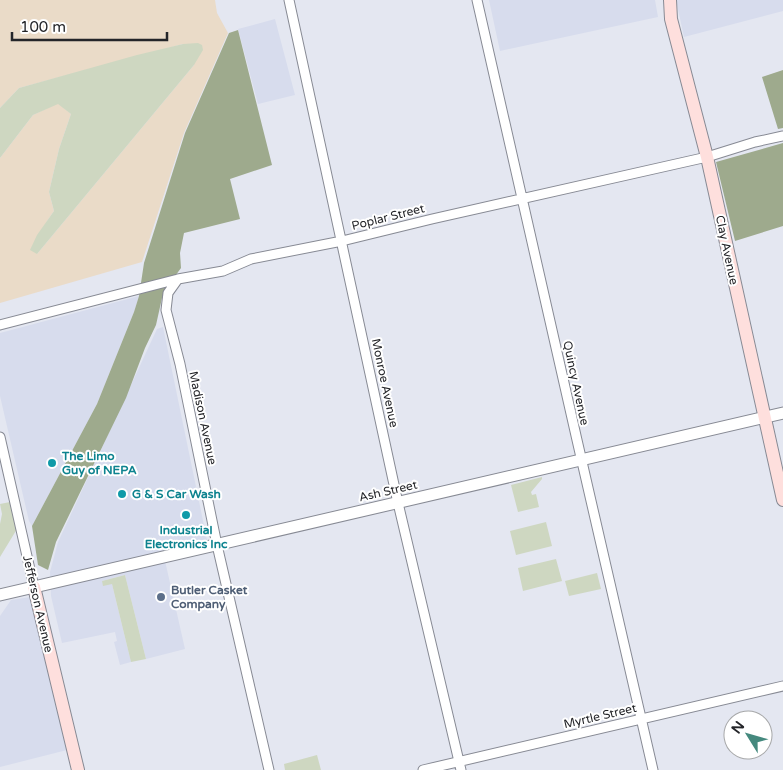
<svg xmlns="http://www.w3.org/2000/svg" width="783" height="770" viewBox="0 0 783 770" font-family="'Varela Round',sans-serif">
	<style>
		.built { fill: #d7dced }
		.industrial { fill: #eadbc8 }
		.green { fill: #ced7c1 }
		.forest { fill: #9eaa8d }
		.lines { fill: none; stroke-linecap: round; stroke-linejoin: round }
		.minor-casing { stroke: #878a94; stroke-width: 11 }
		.tertiary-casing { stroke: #878a94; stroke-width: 13 }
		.secondary-casing { stroke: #878a94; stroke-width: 14 }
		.minor { stroke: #fff; stroke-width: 9 }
		.tertiary { stroke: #fff; stroke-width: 11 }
		.secondary { stroke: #fedfdd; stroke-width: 12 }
		.culture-dot { fill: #0f9aa8; stroke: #fff; stroke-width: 2 }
		.service-dot { fill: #5c6f8a; stroke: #fff; stroke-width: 2 }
		.labels { text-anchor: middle; stroke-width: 4; stroke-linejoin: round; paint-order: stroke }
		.street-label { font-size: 12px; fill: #242529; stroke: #fff }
		.culture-label { font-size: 12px; font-weight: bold; fill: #0d838f; stroke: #fff; text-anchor: start }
		.service-label { font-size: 12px; font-weight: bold; fill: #4e5e75; stroke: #fff; text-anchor: start }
	</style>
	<rect width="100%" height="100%" fill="#e4e7f1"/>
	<path class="built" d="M489 0H655L658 17 500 51Z
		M676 0H783V11L684 37Z
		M275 19 295 95 258 104 238 29Z
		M139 296 134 312 97 404 32 526 29 521 0 396V333Z
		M163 327 207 540 163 552 185 649 146 659 125 575 102 581 112 584 131 662 120 665 114 642 117 641 115 632 62 643 51 596 50 572 58 542 157 329Z
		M30 597 67 750 0 767V616L11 600Z"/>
	<path class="industrial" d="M0 0H215L217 13 228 33 184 133 142 262 0 303V158L33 115 58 103 71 114 59 149 49 192 54 211 47 221 37 254 194 65 183 44 19 88 0 108Z"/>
	<path class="green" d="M198 43 202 45 203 50 194 65 37 254 30 250 37 235 54 211 49 192 59 149 71 114 58 104 33 115 0 158V108L19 88 137 55 183 44Z
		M542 477V479L531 492 532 495 536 494 539 507 518 512 511 485Z
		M10 502 17 529 0 557V524L2 514 0 504Z
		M546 522 552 546 516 555 510 531Z
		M556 559 562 581 523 591 518 568Z
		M597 573 601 589 569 596 565 581Z
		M125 575 146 659 131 662 112 584 103 586 102 581Z
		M317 755 321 770H285L284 764Z"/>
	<path class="forest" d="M238 30 272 165 230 179 240 219 184 233 180 253 181 268 167 287 162 298 156 325 145 348 126 398 56 542 48 570 38 565 32 526 97 404 134 312 139 296 144 263 185 133 229 33Z
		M783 70V128L778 129 762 77Z
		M783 143V226L735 241 716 162Z"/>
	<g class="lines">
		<defs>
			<path id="minor" d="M289 0 398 503 461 770
				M477 0C537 256 592 514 653 770
				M178 279 168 293 166 310 180 364 217 545 269 770
				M0 325 178 279 223 271 251 259 342 241 432 219 707 157 755 142 783 136
				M0 437 34 587
				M423 770 783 686"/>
			<path id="tertiary" d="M0 595 783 413"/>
			<path id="secondary" d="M670 0 671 19 707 157 783 500
				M34 587 78 770"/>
		</defs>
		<use href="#minor" class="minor-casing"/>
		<use href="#tertiary" class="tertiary-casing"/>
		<use href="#secondary" class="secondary-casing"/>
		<use href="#minor" class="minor"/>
		<use href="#tertiary" class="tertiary"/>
		<use href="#secondary" class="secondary"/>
	</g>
	<g class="culture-dot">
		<circle cx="52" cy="463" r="5"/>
		<circle cx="122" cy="494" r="5"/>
		<circle cx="186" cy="515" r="5"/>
	</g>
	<circle class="service-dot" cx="161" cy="597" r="5"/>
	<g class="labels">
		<g class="street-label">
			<text transform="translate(388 217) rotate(-14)" y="4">Poplar Street</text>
			<text transform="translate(727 250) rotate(78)" y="4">Clay Avenue</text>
			<text transform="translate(385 383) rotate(78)" y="4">Monroe Avenue</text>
			<text transform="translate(576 383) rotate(78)" y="4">Quincy Avenue</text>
			<text transform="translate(203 418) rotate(78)" y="4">Madison Avenue</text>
			<text transform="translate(388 491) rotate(-13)" y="4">Ash Street</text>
			<text transform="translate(38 604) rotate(77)" y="4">Jefferson Avenue</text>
			<text transform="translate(600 716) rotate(-13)" y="4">Myrtle Street</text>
		</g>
		<g class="culture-label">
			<text x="62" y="460">The Limo<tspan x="62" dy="14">Guy of NEPA</tspan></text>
			<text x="132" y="498">G &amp; S Car Wash</text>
			<text x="186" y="534" text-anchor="middle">Industrial<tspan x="186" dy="14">Electronics Inc</tspan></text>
		</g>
		<g class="service-label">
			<text x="171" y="594">Butler Casket<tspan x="171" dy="14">Company</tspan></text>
		</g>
	</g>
	<g transform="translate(748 735) rotate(307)"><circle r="24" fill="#ffffff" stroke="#a7a8a9"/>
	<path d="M0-4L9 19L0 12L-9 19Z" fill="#45897e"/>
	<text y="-8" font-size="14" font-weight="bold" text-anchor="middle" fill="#242529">N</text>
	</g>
	<path d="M12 32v8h155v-8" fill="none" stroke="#242529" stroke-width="2.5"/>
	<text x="20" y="32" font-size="15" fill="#242529" stroke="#ffffff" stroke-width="4" paint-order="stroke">100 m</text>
</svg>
